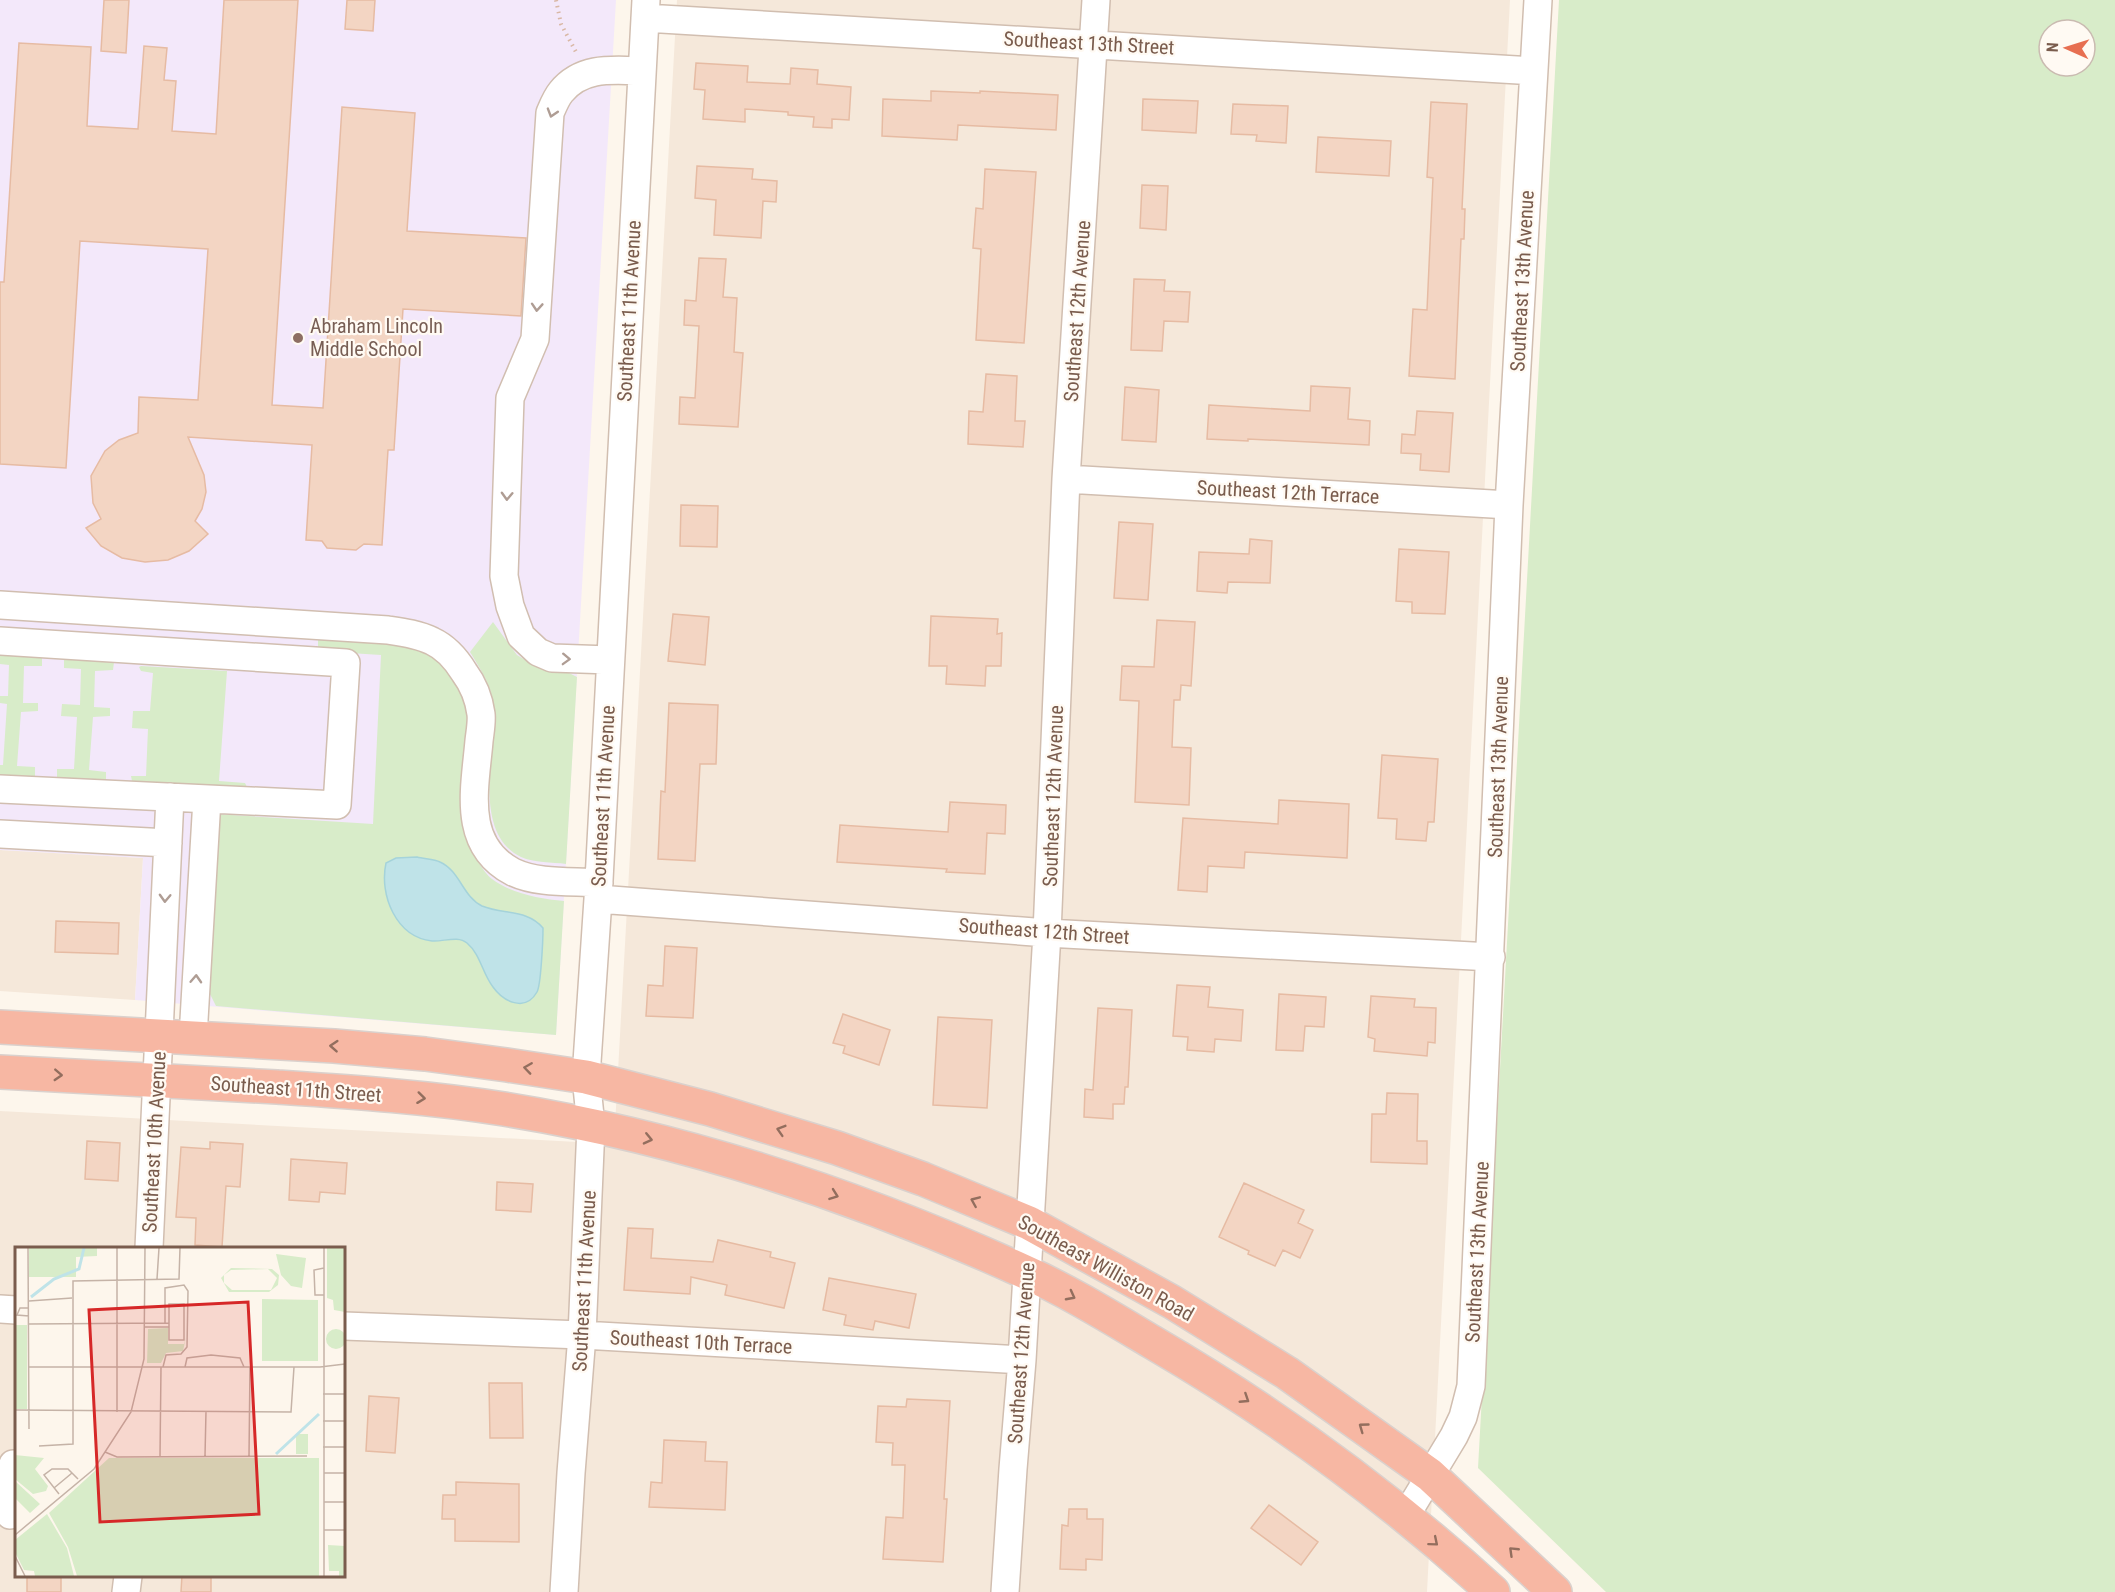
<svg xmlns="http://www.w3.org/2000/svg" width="2115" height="1592" viewBox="0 0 2115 1592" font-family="'Roboto Condensed',sans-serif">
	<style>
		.residential { fill: #f5e8da; fill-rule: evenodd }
		.education { fill: #f3e8fa }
		.green { fill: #d8ecc9; fill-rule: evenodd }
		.water { fill: #bfe3e8; stroke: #a5d3da; stroke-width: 1.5 }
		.building { fill: #f3d5c3; stroke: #e6bba3; stroke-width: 1.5 }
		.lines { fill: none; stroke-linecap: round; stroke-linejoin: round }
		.minor-casing { stroke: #d1beb0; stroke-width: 30 }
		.highway-casing { stroke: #dad1cd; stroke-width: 36 }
		.path { stroke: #d9b8a5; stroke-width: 4; stroke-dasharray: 1.5 4.5; stroke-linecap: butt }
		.minor { stroke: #fff; stroke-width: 27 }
		.highway { stroke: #f7b7a3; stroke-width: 33 }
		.oneway { stroke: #af9d94 }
		.oneway2 { stroke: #936e5e }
		.education-dot { fill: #8d6e63; stroke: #fffaf3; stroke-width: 2 }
		.labels { text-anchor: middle; stroke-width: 4.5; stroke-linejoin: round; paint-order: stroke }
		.street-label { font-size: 20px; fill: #7a5c4d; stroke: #fffaf3 }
		.education-label { font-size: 20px; fill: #785e54; stroke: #fffaf3; text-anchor: start }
		.inset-river { fill: none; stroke: #bfe3e8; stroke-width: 3 }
		.inset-road { fill: none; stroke: #c5b3a7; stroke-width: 1.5 }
		.view { fill: #d62828; fill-opacity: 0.15; stroke: #d62828; stroke-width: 3 }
		.inset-edge { fill: none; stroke: #7a5c4d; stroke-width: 3 }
	</style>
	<rect width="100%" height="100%" fill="#fdf6ec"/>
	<path class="residential" d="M677 0H1510L1427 1592H0V1111L614 1144ZM16 1248H344V1576H16Z
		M0 850 143 858 135 1000 0 991Z"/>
	<path class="education" d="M0 0H616L556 1035 135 1000 143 858 0 850Z"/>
	<path class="green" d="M1559 0H2115V1592H1606L1478 1468ZM2049 30H2085V66H2049Z
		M493 622 517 655 535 666 563 670 577 677 566 864C552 862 534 863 521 857 469 832 498 743 492 697 489 682 478 665 470 652Z
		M318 638C380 642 454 633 468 712L463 821C467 839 478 868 492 879 512 894 540 899 564 901L556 1035 216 1006 208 990 215 814 373 824 381 655 318 651Z
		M0 655 42 657V666H24L23 703H38V711L21 712 17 766 35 767V777L0 776V765H3L7 704 0 703V696H8L9 665 0 664Z
		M64 659 114 662 113 670 95 671 94 707 110 708V716L93 717 89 770 106 772V782L57 779V769H74L77 717 61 716 62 704 80 705 81 669 64 668Z
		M141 666 227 671 219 781 245 783 247 787 244 788 132 781 131 776H146L148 729 132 728 133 711H150L153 673 141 671 139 667Z"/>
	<path class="water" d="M417 857C424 859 434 859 440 862 460 871 463 897 482 906 504 915 527 909 543 928 543 939 541 985 537 992 525 1013 503 1001 493 987 482 973 481 955 467 943 458 935 443 942 432 941 396 937 379 895 386 863L396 858Z"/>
	<path class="building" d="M104 0H129L126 53 101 51Z
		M224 0H298L272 405 323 408 342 107 415 113 407 231 526 238 521 316 403 309 394 450H388L382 545 364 544 356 550 327 548 322 541 306 540 312 445 188 437 204 475 206 492 202 509 195 521 208 534 189 551 168 560 145 562 122 558 101 546 86 528 101 519 93 503 91 476 105 451 119 440 138 433 139 397 198 400 208 249 80 241 66 468 0 464V282H4L19 43 91 47 87 126 138 129 144 46 167 48 164 80 176 81 172 131 216 134Z
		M347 0H375L373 31 345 29Z
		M696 63 748 66 747 82 790 84 791 68 818 70 817 84 851 87 849 120 832 119V128L813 127 814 117 788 115V112L745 109V122L703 119 705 90 694 89Z
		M931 91 980 93V91L1058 95 1056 130 958 125 957 140 882 136 883 99 931 101Z
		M1143 99 1198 101 1196 133 1142 130Z
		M1431 102 1467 104 1462 209H1465L1464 239H1461L1455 379 1409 376 1413 309 1427 310 1433 178 1427 177Z
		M1233 104 1288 106 1286 143 1256 141 1257 135 1231 134Z
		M1318 137 1391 141 1389 176 1316 172Z
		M697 166 753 169 752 179 777 181 776 202 763 201 761 238 714 235 716 200 695 198Z
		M985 169 1036 172 1024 343 976 340 981 249 973 248 976 208 983 209Z
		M1142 185 1168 186 1166 230 1140 228Z
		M699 258 726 259 723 297 737 298 734 352 743 353 738 427 679 424 680 397 695 398 699 326 684 325 685 300 696 301Z
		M1134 279 1165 280 1164 291 1190 292 1188 322 1164 321 1162 351 1131 350Z
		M986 374 1017 376 1015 421H1025L1023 447 968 444 969 411 983 412Z
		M1311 386 1350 388 1348 419 1370 421 1369 445 1248 439V441L1207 439 1209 405 1310 411Z
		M1125 387 1159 390 1156 442 1122 440Z
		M1417 411 1453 413 1449 472 1420 470 1421 454 1401 453 1402 434 1415 435Z
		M681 505 718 506 717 547 680 546Z
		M1119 522 1153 524 1148 600 1114 598Z
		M1250 539 1272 541 1270 583 1228 582 1227 593 1197 591 1199 552 1249 554Z
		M1399 549 1449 552 1445 614 1412 613V602L1396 601Z
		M673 614 709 617 705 665 668 661Z
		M931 616 998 619 997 634 1002 633 1001 666H986L985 686 946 684 947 666H929Z
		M1157 620 1195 622 1191 686 1181 685 1180 700H1174L1172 747 1191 748 1189 805 1135 802 1139 701 1120 700 1122 666 1154 667Z
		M669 703 718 705 716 764H700L695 861 658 859 661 791 665 792Z
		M1382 755 1438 759 1434 822H1428L1426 841 1396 839 1397 819 1378 818Z
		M1279 800 1349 804 1347 858 1245 852 1244 868 1208 866 1207 892 1178 890 1183 818 1278 824Z
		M950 802 1006 805 1005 834 987 833 985 874 946 872 947 869 837 862 840 825 948 832Z
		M56 921 119 923 118 954 55 952Z
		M665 946 697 948 693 1018 646 1016 648 985 663 986Z
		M1177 985 1210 987 1208 1007 1243 1010 1241 1041 1215 1039 1214 1052 1187 1050 1188 1037 1173 1036Z
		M1279 994 1326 997 1324 1027 1305 1026 1303 1051 1276 1050Z
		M1371 996 1415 999 1414 1007 1436 1008 1435 1043 1428 1042 1427 1056 1374 1051 1375 1039 1368 1037Z
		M1098 1008 1132 1010 1128 1087H1125L1124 1104H1113V1119L1084 1117 1085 1089 1093 1090Z
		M843 1014 890 1030 879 1065 843 1053 845 1046 833 1043Z
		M938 1017 992 1020 987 1108 933 1105Z
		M1387 1093 1418 1094 1417 1141H1427V1164L1371 1162 1372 1114H1386Z
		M87 1141 120 1143 118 1181 85 1179Z
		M210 1142 243 1144 240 1187 226 1186 222 1247 195 1245 196 1218 176 1217 181 1147 210 1149Z
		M291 1159 347 1163 345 1194 320 1192 319 1202 289 1200Z
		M497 1182 533 1184 531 1212 496 1210Z
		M1244 1183 1304 1210 1298 1223 1313 1230 1300 1258 1283 1250 1275 1266 1248 1254 1249 1251 1219 1237Z
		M628 1228 653 1229 651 1258 713 1262 718 1240 771 1252 770 1257 795 1263 784 1308 725 1295 727 1285 691 1277 690 1294 624 1290Z
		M829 1278 916 1294 909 1328 875 1321 873 1330 844 1325 846 1315 823 1310Z
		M489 1383H522L523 1438H490Z
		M369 1396 399 1398 395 1453 366 1451Z
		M907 1399 950 1401 944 1499H947L943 1562 883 1559 886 1517 903 1518 905 1465H892L893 1443 876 1442 878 1406 906 1407Z
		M664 1440 706 1442 705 1461 727 1462 725 1510 649 1507 651 1482 662 1483Z
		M456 1482 519 1484V1542L455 1541V1519H442L443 1495H456Z
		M1269 1505 1318 1542 1301 1565 1251 1528Z
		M1069 1509H1087V1519H1103L1102 1560 1086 1559V1570L1060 1569 1062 1525 1068 1526Z
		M27 1575H61V1592H27Z
		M182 1575H211V1592H181Z"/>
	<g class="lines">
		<defs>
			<path id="minor" d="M645 18 1533 71
				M1066 479 1509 505
				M0 605 388 630C402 632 418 634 432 641 445 647 456 659 464 672 473 684 479 699 481 714 482 722 480 732 479 741 475 788 461 845 513 872 538 884 571 881 599 883
				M0 641 346 663 337 805 0 789
				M610 660 552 658 538 652 521 636 510 606 504 576 510 398 535 339 550 113C553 106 556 98 561 92 582 66 613 70 642 71
				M0 834 168 843
				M598 899 1047 933 1491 957
				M193 1037 207 799
				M149 1248 170 797
				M0 1309 16 1310
				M344 1326 582 1335 1022 1360
				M10 1515 13 1464H16
				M1405 1517 1454 1436 1463 1417 1471 1386 1509 505 1538 0
				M126 1592 128 1576
				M564 1592 571 1473 582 1335 591 1126 586 1077 598 899 646 0
				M1005 1592 1013 1469 1022 1360 1047 933 1066 479 1096 0"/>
			<path id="highway" d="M0 1027 334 1046 425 1054 507 1065 586 1077 710 1109 837 1148 923 1179 1029 1223 1172 1302 1287 1373 1430 1475 1555 1592
				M0 1072C92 1077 184 1082 277 1087 352 1092 429 1097 504 1109 684 1138 858 1196 1023 1271 1068 1291 1110 1317 1152 1342 1274 1413 1388 1496 1493 1592"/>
		</defs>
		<use href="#minor" class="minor-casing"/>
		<use href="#highway" class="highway-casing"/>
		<path class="path" d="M556 0 561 24 576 52"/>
		<use href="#minor" class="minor"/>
		<use href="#highway" class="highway"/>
	</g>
	<defs><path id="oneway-chevron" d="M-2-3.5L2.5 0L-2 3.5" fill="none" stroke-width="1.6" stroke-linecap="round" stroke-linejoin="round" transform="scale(1.5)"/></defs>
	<g class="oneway">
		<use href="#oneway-chevron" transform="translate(552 113) rotate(107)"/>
		<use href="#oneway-chevron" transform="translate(537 307) rotate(94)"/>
		<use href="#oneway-chevron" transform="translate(507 496) rotate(92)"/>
		<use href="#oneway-chevron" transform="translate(566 659) rotate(2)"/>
		<use href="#oneway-chevron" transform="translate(165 898) rotate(92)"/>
		<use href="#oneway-chevron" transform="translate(196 979) rotate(-87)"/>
	</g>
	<g class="oneway2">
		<use href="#oneway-chevron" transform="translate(334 1046) rotate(-176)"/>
		<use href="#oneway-chevron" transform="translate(528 1068) rotate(-172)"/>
		<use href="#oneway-chevron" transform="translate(58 1075) rotate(3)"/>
		<use href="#oneway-chevron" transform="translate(421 1098) rotate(7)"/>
		<use href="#oneway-chevron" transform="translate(781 1130) rotate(-163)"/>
		<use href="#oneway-chevron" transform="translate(648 1139) rotate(13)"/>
		<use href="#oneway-chevron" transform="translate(834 1195) rotate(20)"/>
		<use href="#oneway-chevron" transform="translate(975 1201) rotate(-157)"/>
		<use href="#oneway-chevron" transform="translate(1071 1296) rotate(28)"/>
		<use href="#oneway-chevron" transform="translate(1245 1399) rotate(33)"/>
		<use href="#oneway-chevron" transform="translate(1363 1427) rotate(-144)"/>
		<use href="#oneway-chevron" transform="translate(1434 1542) rotate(40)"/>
		<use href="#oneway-chevron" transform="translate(1513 1551) rotate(-136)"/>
	</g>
	<circle class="education-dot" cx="298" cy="338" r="6"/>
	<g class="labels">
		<g class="street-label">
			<text transform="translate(1089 43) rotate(3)" y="7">Southeast 13th Street</text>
			<text transform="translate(1522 281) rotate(-87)" y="7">Southeast 13th Avenue</text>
			<text transform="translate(629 311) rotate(-87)" y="7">Southeast 11th Avenue</text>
			<text transform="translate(1077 311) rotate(-86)" y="7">Southeast 12th Avenue</text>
			<text transform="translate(1288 492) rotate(3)" y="7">Southeast 12th Terrace</text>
			<text transform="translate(1498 767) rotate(-88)" y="7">Southeast 13th Avenue</text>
			<text transform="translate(603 796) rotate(-87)" y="7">Southeast 11th Avenue</text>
			<text transform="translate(1053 796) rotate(-88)" y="7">Southeast 12th Avenue</text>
			<text transform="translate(1044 931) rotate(4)" y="7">Southeast 12th Street</text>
			<text transform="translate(296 1089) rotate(4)" y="7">Southeast 11th Street</text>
			<text transform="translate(154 1142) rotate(-87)" y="7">Southeast 10th Avenue</text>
			<text transform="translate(1477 1252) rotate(-87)" y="7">Southeast 13th Avenue</text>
			<text transform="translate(1106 1268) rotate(29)" y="7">Southeast Williston Road</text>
			<text transform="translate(584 1281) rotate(-87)" y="7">Southeast 11th Avenue</text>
			<text transform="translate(701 1342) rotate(3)" y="7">Southeast 10th Terrace</text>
			<text transform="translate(1021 1353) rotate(-86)" y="7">Southeast 12th Avenue</text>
		</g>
		<g class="education-label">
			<text x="310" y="333">Abraham Lincoln<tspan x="310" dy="23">Middle School</tspan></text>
		</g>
	</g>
	<g transform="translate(15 1247)">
		<rect width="330" height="330" fill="#fdf6ec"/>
		<path d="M14 1H82V9L61 10V30H14ZM312 1H330V65L319 63 318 53 312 51ZM261 7 291 11 287 41 276 39 266 28ZM216 21 257 22 264 28 263 38 254 45H214L206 31ZM253 22 262 31 256 43H217L209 36V28L216 23ZM247 52 303 53V114H247ZM0 78H12V162H0ZM153 81V97H169L171 90 168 104 151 106 146 116H132L133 82ZM311 92a10 10 0 1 1 20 0a10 10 0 1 1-20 0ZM281 187H293V207H281ZM0 208 29 211 20 222 33 239 31 244 18 247 0 232ZM94 211H304V329H62L53 300 34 266ZM0 234 25 257 15 266 0 251ZM32 267 52 301 59 329H20L19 324 9 323 0 305V293ZM313 298 330 299V329H324V324H314Z" fill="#d8ecc9" fill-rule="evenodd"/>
		<path class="inset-river" d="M16 50 39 32 64 22 69 1M261 207 304 167"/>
		<path class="inset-road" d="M13 1 14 182M309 1V329M142 32 144 1M309 48H300L299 23 309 21M14 54 57 51M154 57H169V93H154ZM14 69 2 68 5 61H14M14 77 154 76M130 80H154M13 120H305L330 117M148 120 151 108 166 107 172 100 173 44 169 38 150 41V76M170 120 172 111 196 108 225 111 229 120M308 147H330M0 163 276 165 279 120M102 165V1M308 174H330M24 199 58 197V34L164 32 165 1M308 200H330M90 205 102 210 292 209M145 209 146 120M190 209 191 164M234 209 235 120M309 226H330M39 241 57 226M44 247 29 228 37 222H53L63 232M309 255H330M309 283H330M0 288 79 222 116 165 129 112 130 1M0 309 10 329"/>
		<path class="view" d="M233 55 244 267 85 275 74 63Z"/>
		<rect width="330" height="330" class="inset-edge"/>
	</g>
	<g transform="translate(2067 48) rotate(273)"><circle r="28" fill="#fffaf3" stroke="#cabbb1" stroke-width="1.5"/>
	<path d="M0-4.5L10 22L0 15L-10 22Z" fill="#e76f51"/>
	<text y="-9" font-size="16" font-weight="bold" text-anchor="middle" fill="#7a5c4d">N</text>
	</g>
</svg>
